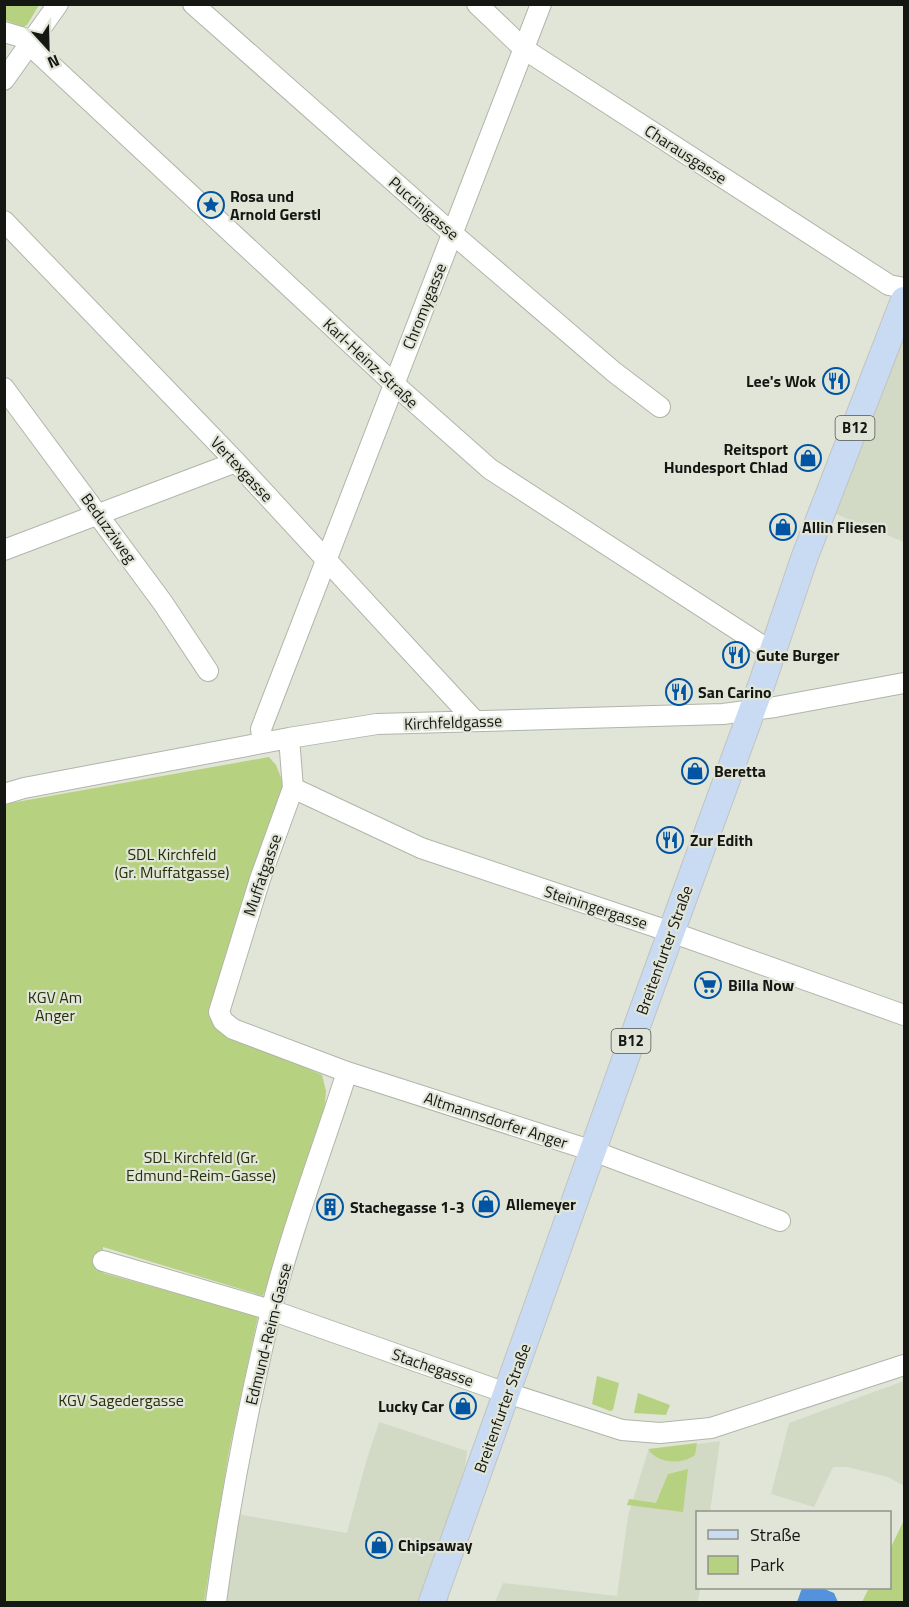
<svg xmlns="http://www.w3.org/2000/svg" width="909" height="1607" viewBox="0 0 909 1607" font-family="'Titillium Web',sans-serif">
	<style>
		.built { fill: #d2dac6 }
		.green { fill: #b6d281 }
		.water { fill: #5492dc }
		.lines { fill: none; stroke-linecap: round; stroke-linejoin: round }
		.minor-casing { stroke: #b0b5a9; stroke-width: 22 }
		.major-casing { stroke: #c2c3c1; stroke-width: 28 }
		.minor { stroke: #fff; stroke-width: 20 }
		.major { stroke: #c8dbf3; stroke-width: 26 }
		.labels { text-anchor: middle; stroke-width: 4.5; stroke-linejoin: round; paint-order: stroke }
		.shield { fill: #e0e5d8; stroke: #52554d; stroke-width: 1.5 }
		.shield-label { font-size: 15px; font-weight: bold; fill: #151712 }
		.street-label { font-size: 16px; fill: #151712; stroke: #e0e5d8 }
		.poi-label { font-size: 16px; font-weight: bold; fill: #151712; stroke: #e0e5d8; text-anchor: start }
		.park-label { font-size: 16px; fill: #253108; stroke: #e0e5d8 }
	</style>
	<rect width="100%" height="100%" fill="#e0e5d8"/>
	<path class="built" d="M904 321V542L831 512Z
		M904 1381V1486L888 1477 847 1467H833L814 1507 771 1494 789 1423Z
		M379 1422 467 1451 448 1602H204L219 1511 347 1533 366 1462Z
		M720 1441 710 1512H698V1588H700L698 1602H495L503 1583 617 1596 628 1516 648 1451Z"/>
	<path class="green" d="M4 5 5 4 39 5 27 25 23 27 5 20Z
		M269 757 276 765 284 785 214 1012 227 1034 322 1075 326 1091 324 1114 263 1296 103 1247V1273L258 1316 229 1451 204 1602H5V804Z
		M597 1376 619 1383 613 1410 610 1411 592 1404Z
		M638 1393 670 1405 666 1415 634 1413Z
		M697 1443 695 1455C682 1465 657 1464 648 1449Z
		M688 1469 683 1512 627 1505 629 1499 656 1503 668 1474Z
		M904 1520V1602H862L869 1588H890V1549Z"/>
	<path class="water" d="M802 1588H822L834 1593 838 1602H797Z"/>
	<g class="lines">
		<defs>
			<path id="minor" d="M193 4 453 234 614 372 660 407
				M477 4 524 49 889 285 904 288
				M4 32 21 37 393 383 490 469 772 652
				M4 80 58 4
				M4 221 236 462 475 721
				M4 388 163 603 208 671
				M4 550 236 462
				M289 738 293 788 260 879 219 1012 223 1021 233 1029 347 1072 593 1151 780 1221
				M263 742 261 729 541 4
				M293 788 421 848 671 932 904 1015
				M4 794 24 788 289 738 377 724 723 714 775 707 904 683
				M103 1261 271 1310 492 1388 622 1430 660 1433 711 1428 904 1365
				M216 1602C229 1505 248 1407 271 1311 291 1230 322 1151 347 1072"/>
			<path id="major" d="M432 1602 641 1015 762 683 805 556 904 300"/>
		</defs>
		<use href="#minor" class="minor-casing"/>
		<use href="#major" class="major-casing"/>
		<use href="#minor" class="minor"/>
		<use href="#major" class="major"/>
	</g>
	<defs>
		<symbol id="sight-ring" viewBox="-11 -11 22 22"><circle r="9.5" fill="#e0e5d8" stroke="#0154a2" stroke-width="1.5"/><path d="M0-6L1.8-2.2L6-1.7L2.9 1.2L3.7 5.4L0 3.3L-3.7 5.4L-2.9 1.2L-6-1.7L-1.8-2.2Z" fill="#0154a2"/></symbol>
		<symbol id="restaurant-ring" viewBox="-11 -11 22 22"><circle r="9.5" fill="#e0e5d8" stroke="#0154a2" stroke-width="1.5"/><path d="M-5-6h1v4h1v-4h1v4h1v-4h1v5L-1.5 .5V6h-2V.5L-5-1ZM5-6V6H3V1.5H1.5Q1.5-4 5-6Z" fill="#0154a2"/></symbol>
		<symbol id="shop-ring" viewBox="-11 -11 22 22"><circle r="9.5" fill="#e0e5d8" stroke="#0154a2" stroke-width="1.5"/><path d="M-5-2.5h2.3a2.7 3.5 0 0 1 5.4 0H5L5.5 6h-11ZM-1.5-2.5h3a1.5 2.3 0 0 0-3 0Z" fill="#0154a2"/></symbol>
		<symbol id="supermarket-ring" viewBox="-11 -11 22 22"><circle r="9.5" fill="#e0e5d8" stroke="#0154a2" stroke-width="1.5"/><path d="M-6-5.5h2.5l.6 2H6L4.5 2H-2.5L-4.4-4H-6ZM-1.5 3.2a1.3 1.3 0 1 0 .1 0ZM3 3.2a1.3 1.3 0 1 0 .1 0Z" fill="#0154a2"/></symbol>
		<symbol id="building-ring" viewBox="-11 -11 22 22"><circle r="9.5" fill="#e0e5d8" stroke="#0154a2" stroke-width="1.5"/><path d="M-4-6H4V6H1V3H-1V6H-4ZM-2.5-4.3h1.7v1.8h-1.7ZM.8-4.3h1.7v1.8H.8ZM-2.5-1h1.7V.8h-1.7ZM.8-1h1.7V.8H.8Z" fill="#0154a2"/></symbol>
	</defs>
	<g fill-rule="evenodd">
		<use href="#sight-ring" x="196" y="190" width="30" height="30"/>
		<use href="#restaurant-ring" x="821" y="366" width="30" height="30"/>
		<use href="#shop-ring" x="793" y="443" width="30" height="30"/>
		<use href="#shop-ring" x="768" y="512" width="30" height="30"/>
		<use href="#restaurant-ring" x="721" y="640" width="30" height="30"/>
		<use href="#restaurant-ring" x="664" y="677" width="30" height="30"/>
		<use href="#shop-ring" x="680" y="756" width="30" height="30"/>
		<use href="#restaurant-ring" x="655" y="825" width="30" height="30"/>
		<use href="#supermarket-ring" x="693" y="970" width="30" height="30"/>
		<use href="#shop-ring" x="471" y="1189" width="30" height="30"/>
		<use href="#building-ring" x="315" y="1192" width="30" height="30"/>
		<use href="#shop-ring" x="448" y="1391" width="30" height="30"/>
		<use href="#shop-ring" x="364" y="1530" width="30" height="30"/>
	</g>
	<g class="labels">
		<g class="shield">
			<rect x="835.5" y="416" width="39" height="24" rx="4.5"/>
			<rect x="611.5" y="1029" width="39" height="24" rx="4.5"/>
		</g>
		<g class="shield-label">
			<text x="855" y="433">B12</text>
			<text x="631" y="1046">B12</text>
		</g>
		<g class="street-label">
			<text transform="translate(686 154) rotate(33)" y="6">Charausgasse</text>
			<text transform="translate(424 208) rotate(41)" y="6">Puccinigasse</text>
			<text transform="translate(424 306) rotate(-68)" y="6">Chromygasse</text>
			<text transform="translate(371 363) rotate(43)" y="6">Karl-Heinz-Straße</text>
			<text transform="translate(242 469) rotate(47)" y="6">Vertexgasse</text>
			<text transform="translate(109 528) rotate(54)" y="6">Beduzziweg</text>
			<text transform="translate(453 722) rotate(-2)" y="6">Kirchfeldgasse</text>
			<text transform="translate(262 875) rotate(-71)" y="6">Muffatgasse</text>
			<text transform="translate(596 907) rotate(18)" y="6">Steiningergasse</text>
			<text transform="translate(664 950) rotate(-70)" y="6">Breitenfurter Straße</text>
			<text transform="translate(496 1120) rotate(18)" y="6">Altmannsdorfer Anger</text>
			<text transform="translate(268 1334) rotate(-76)" y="6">Edmund-Reim-Gasse</text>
			<text transform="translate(433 1367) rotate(19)" y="6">Stachegasse</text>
			<text transform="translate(502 1408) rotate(-70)" y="6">Breitenfurter Straße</text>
		</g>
		<g class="poi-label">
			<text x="230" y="202">Rosa und<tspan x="230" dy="18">Arnold Gerstl</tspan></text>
			<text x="816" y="387" text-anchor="end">Lee's Wok</text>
			<text x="788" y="455" text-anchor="end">Reitsport<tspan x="788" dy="18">Hundesport Chlad</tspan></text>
			<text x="802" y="533">Allin Fliesen</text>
			<text x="756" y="661">Gute Burger</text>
			<text x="698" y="698">San Carino</text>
			<text x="714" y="777">Beretta</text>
			<text x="690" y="846">Zur Edith</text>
			<text x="728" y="991">Billa Now</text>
			<text x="506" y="1210">Allemeyer</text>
			<text x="350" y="1213">Stachegasse 1-3</text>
			<text x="444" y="1412" text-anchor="end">Lucky Car</text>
			<text x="398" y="1551">Chipsaway</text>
		</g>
		<g class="park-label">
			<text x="172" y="860">SDL Kirchfeld<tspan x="172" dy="18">(Gr. Muffatgasse)</tspan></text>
			<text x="55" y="1003">KGV Am<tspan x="55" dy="18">Anger</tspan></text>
			<text x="201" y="1163">SDL Kirchfeld (Gr.<tspan x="201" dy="18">Edmund-Reim-Gasse)</tspan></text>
			<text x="121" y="1406">KGV Sagedergasse</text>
		</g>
	</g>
	<rect width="909" height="1607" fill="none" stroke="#151712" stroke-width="12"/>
	<rect x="696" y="1511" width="195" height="78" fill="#e0e5d8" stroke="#8f9389" stroke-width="1.5"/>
	<rect x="708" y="1530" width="30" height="9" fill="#c8dbf3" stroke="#8f9389" stroke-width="1.5"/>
	<text x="750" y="1541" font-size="18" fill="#151712">Straße</text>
	<rect x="708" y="1556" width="30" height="18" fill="#b6d281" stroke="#8f9389" stroke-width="1.5"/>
	<text x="750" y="1571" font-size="18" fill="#151712">Park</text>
	<g transform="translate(48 48) rotate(158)" stroke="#e0e5d8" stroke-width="4.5" paint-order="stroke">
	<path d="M0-4.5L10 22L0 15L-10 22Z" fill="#151712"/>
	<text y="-9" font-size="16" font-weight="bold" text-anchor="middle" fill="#151712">N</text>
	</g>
</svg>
